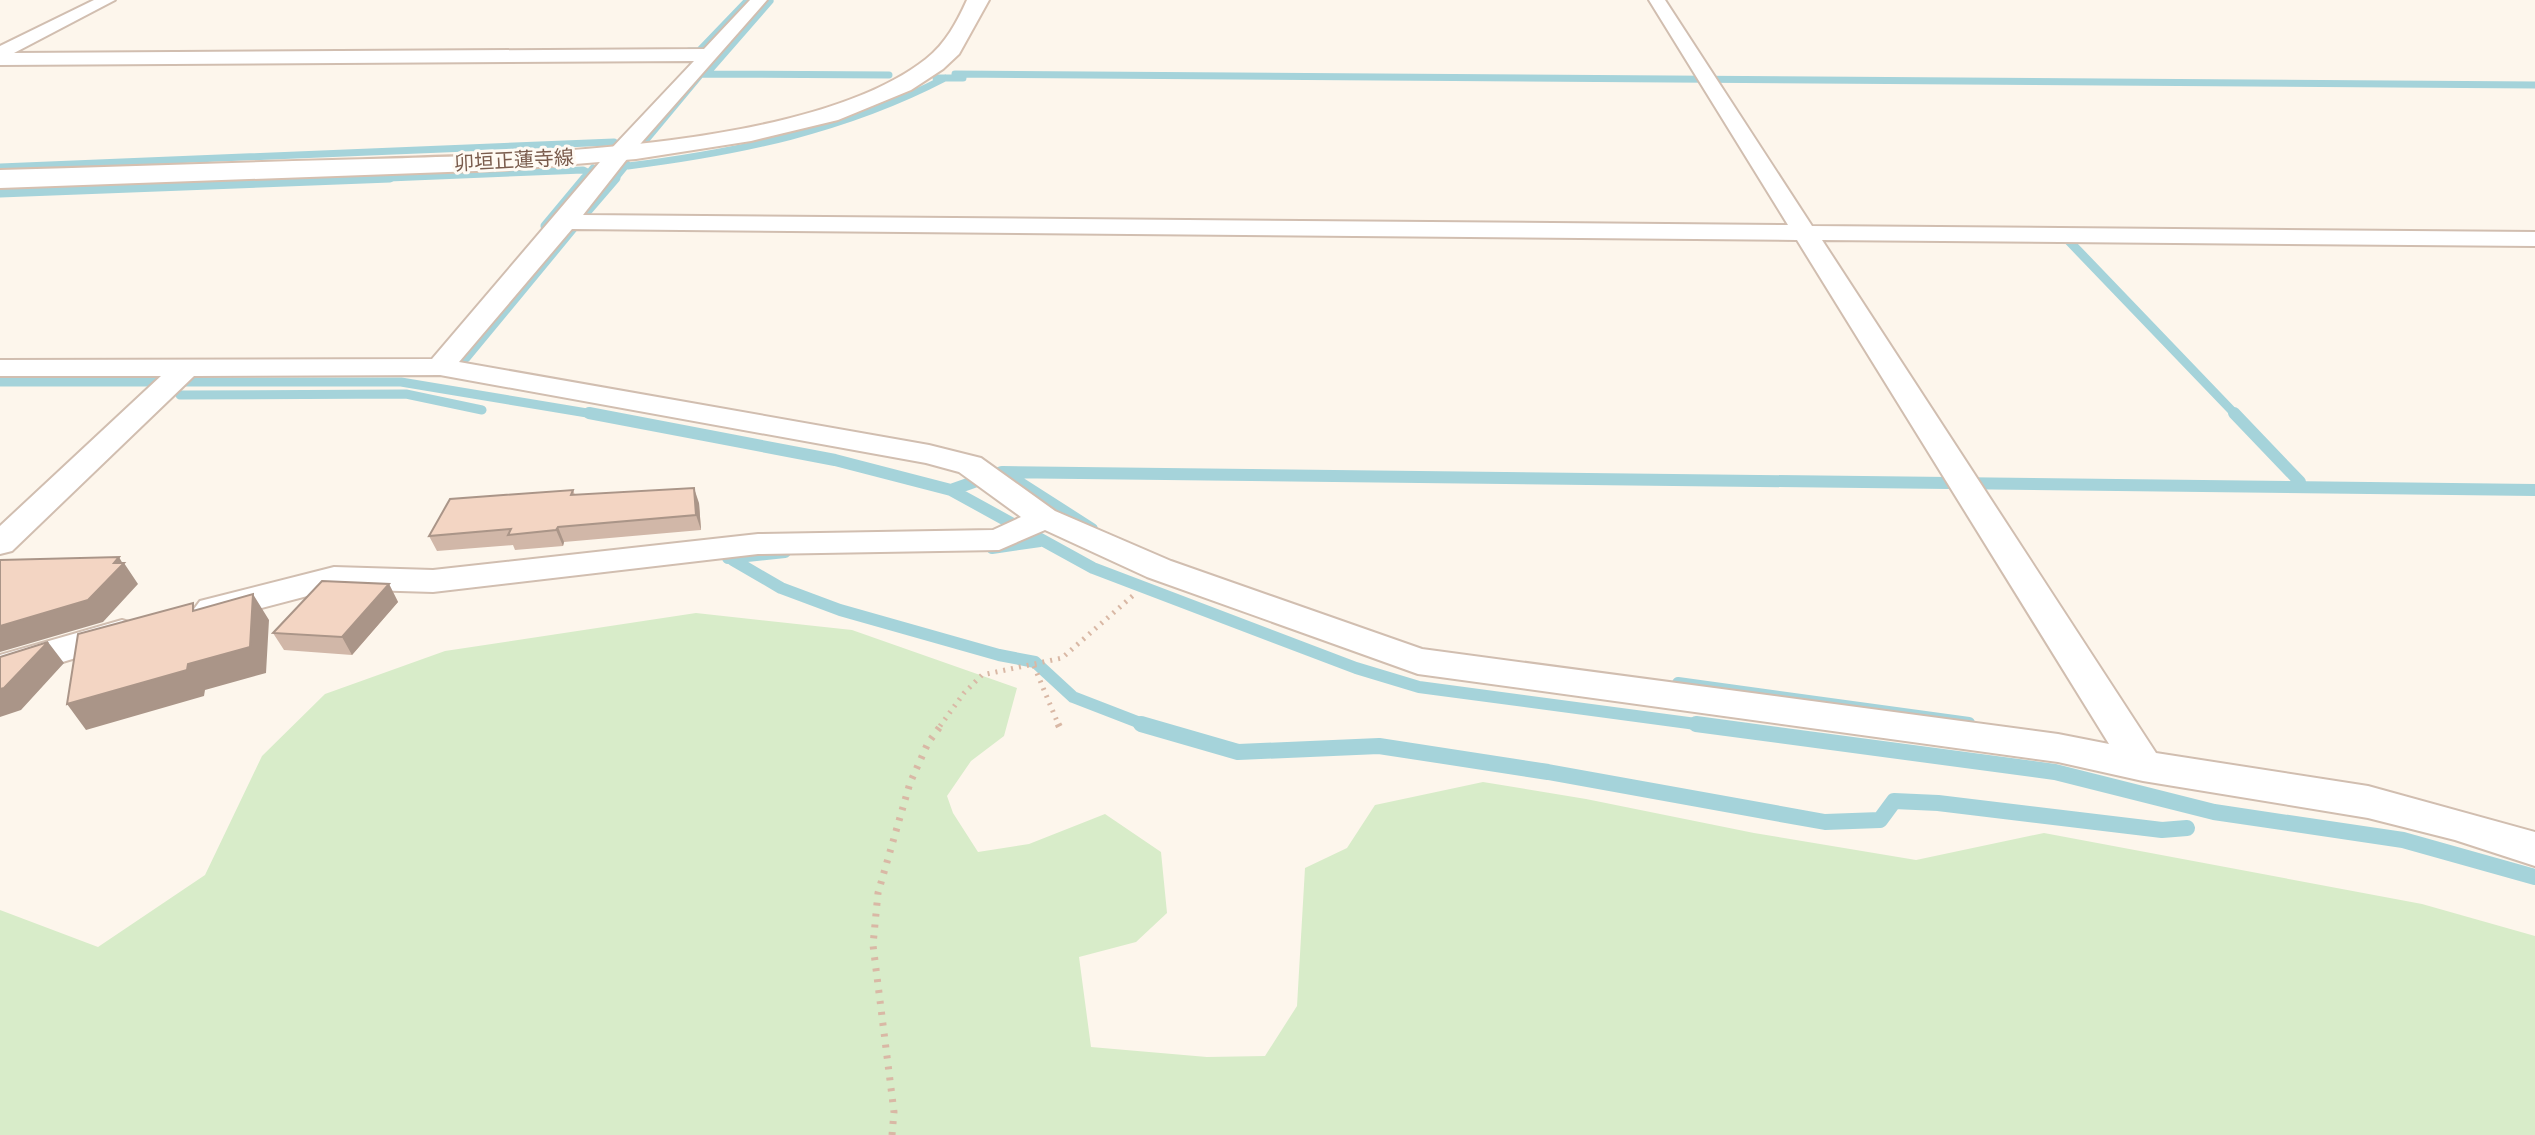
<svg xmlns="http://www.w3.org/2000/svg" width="2535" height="1135" viewBox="0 0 2535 1135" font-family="Signika,'Noto Sans JP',sans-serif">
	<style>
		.green { fill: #d8ecc9 }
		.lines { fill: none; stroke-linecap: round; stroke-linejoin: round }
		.stream-far3 { stroke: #a5d3da; stroke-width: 7 }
		.stream-far2 { stroke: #a5d3da; stroke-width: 9 }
		.stream-far1 { stroke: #a5d3da; stroke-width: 12 }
		.stream { stroke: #a5d3da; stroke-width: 16 }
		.street-casing { stroke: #d1beb0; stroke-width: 4 }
		.secondary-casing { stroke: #d6c0b0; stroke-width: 4 }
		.path-far1 { stroke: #d9b8a5; stroke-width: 5; stroke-dasharray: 2 6; stroke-linecap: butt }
		.path { stroke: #d9b8a5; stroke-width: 7; stroke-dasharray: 3 8; stroke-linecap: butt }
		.street { fill: #fff; fill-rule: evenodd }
		.secondary { fill: #fff; fill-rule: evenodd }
		.wall { fill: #d1b7a8 }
		.shaded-wall { fill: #aa9588 }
		.building { fill: #f3d5c3; stroke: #aa9588; stroke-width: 2 }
		.labels { text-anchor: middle; stroke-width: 6; stroke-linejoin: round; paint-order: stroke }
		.far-street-label { font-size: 20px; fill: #7a5c4d; stroke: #fffaf3 }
	</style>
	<rect width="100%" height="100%" fill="#fdf6ec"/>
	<path class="green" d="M696 613 852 630 1017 688 1004 736 971 761 947 796 953 813 978 852 1029 844 1105 814 1161 852 1167 913 1136 942 1079 957 1091 1047 1207 1057 1265 1056 1297 1006 1305 868 1347 848 1375 805 1483 782 1586 799 1754 833 1916 860 2044 833 2422 904 2535 936V1135H0V910L98 947 205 875 262 756 325 694 445 651Z"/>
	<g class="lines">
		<path class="stream-far3" d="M689 51H699L748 0
			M701 74 889 75
			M955 74 2535 85
			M936 78H963
			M646 140 701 74 709 71 770 1
			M628 166C739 152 845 130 945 78
			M0 167 614 142
			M340 180 583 170 589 173
			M583 180 593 168
			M614 180 627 164"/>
		<path class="stream-far2" d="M0 193 390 178
			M585 214 616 178
			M545 226 585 178
			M2067 239 2236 415
			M466 358 575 226H586
			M0 382H401L599 415
			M180 395 406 394 482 410"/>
		<path class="stream-far1" d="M589 413 835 460 951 490 1093 568 1356 668 1419 687 1711 726
			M2234 413 2300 482
			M1003 472 1092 529
			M951 490 1002 472 2535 490
			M992 548 1040 541
			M728 558 785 552
			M733 560 781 588 840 610 999 655 1035 662 1073 697 1148 726
			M1678 683 1969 723"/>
		<path class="stream" d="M1141 724 1238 752 1379 746 1548 772 1825 822 1880 820 1894 801 1938 803 2162 830 2187 828
			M1696 724 2055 772 2214 812 2403 840 2535 877"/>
		<defs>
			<path id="street" d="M94 0H115L14 53 704 49 750 0H767L627 159 583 215 1788 225 1649 0H1665L1812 226 2535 232V246L1822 240 2156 753 2368 786 2535 832V866L2455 840 2368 818 2143 781 2058 762 1418 674 1147 577 1045 530 999 550 758 554 433 592 334 589 212 621 200 617 194 609 200 601 334 567 433 570 758 534 993 530 1021 517 959 472 926 463 440 375 194 376 12 551 0 554V526L161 376H0V360L432 359 611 149 694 61 0 65V46ZM572 229 1797 240 2109 744 2058 734 1422 649 1171 561 1055 511 981 458 929 445 459 362Z
				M122 620 135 624 140 632 135 640 0 681V655Z"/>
			<path id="secondary" d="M967 0H989L959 54 943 69 911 90 838 120 751 141 636 159 503 170 0 188V170C111 167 221 163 332 160 486 155 804 155 926 59 946 43 957 22 967 0Z"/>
		</defs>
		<use href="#street" class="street-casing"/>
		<use href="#secondary" class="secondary-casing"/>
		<path class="path-far1" d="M1034 666 1059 726
			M940 726 964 693 982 675 1062 658 1137 592"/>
		<path class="path" d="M1058 724 1061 730
			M892 1135 894 1112 873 945 878 893 910 783 928 743 942 724"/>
		<use href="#street" class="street"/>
		<use href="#secondary" class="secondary"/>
	</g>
	<path class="wall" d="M573 490 575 495 699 503 701 530 564 542 563 546 515 550 513 545 437 551 429 536Z
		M389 584 398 602 352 655 284 650 273 633Z"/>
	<path class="shaded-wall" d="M694 488 699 503 701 530 696 515Z
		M558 527 564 542 563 546 556 530Z
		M119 557 123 564 124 563 138 584 103 622 0 652V626L114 563Z
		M389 584 398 602 352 655 342 637Z
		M253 594 269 620 266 673 205 690 204 696 86 730 67 704 188 664Z
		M48 642 64 663 21 710 0 717V689Z"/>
	<path class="building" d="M694 488 696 515 558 527 556 530 508 535 511 529 429 536 450 499 573 490 571 495Z
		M119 557 114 563H124L88 600 0 626V560Z
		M322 581 389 584 342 637 273 633Z
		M253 594 250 647 188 664 187 670 67 704 78 634 193 603V611Z
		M48 642 4 688 0 689V657Z"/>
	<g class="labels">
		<g class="far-street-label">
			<text transform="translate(514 160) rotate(-3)" y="7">卯垣正蓮寺線</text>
		</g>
	</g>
</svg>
